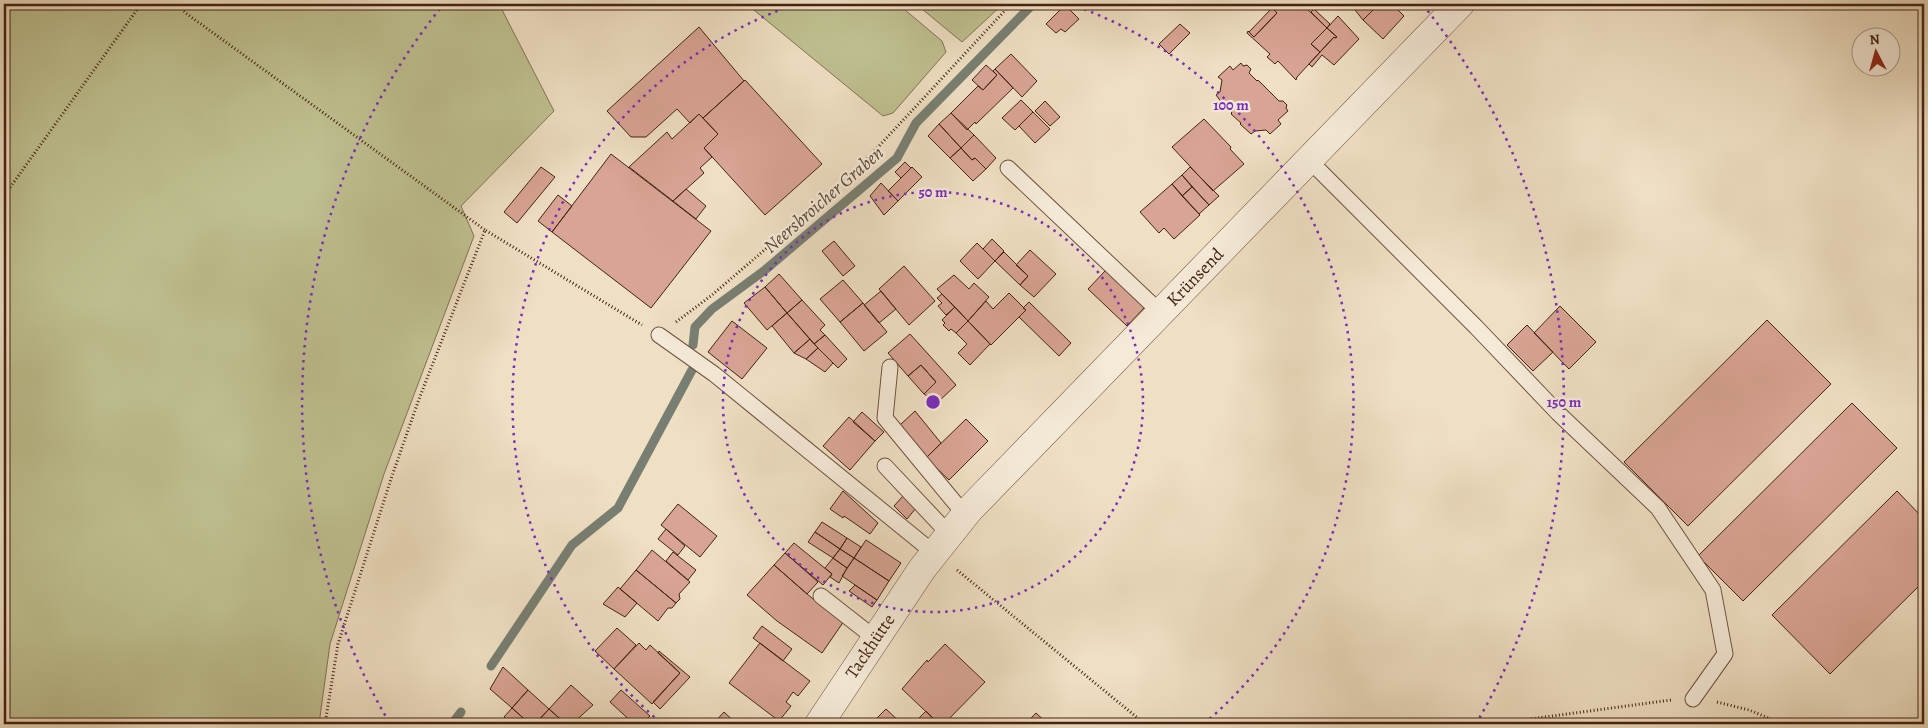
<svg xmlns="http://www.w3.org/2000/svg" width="1928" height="728" viewBox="0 0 1928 728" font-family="Alegreya,serif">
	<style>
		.green { fill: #bfc090; stroke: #827252 }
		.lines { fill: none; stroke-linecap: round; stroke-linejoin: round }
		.stream { stroke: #787f72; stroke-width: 9 }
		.building { fill: #d8a494; stroke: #442313 }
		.service-casing { stroke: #6f523f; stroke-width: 17 }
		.minor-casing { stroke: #6f523f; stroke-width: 29 }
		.path { stroke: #442313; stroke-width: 3; stroke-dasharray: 1 2.5; stroke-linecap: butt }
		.service { stroke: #f5ead8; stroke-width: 15 }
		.minor { stroke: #f5ead8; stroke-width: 28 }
		.ring { fill: none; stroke: #7b2cbf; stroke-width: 2.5; stroke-dasharray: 2.5 5 }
		.labels { text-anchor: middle; stroke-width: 4.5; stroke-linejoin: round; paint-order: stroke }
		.street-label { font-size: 18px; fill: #442313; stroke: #f5ead8 }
		.water-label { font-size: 19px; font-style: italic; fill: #5a4a3b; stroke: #f5ead8 }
		.centre { fill: #7b2cbf; stroke: #f5ead8; stroke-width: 2.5 }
		.ring-label { font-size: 15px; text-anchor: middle; font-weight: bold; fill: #7b2cbf; stroke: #f5ead8; stroke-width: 4.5; stroke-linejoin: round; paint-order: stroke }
	</style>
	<rect width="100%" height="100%" fill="#efdfc3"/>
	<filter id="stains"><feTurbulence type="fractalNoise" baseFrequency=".004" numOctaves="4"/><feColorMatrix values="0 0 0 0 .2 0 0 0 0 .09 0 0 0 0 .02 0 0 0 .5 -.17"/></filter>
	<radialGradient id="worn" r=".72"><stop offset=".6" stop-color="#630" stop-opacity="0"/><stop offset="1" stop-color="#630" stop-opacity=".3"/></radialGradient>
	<path class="green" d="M4 4H499L554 111 461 206 474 236 384 474 330 644 319 724H4Z
		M749 4H898L942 41 946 52 893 113 883 116 749 6Z
		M916 4H1003L962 42Z"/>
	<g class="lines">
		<path class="stream" d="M693 345 695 327 712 309 765 270 897 158 916 123 1033 4
			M491 666 572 545 618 508 692 370
			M452 724 461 712"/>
	</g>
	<path class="building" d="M1276 4H1302L1327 28 1311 44 1320 52 1297 77 1296 80 1278 61 1275 64 1267 57 1270 54 1247 33 1248 31 1254 37 1277 13 1272 8Z
		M1346 4H1379L1363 20 1351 5Z
		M1379 4H1392L1404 16 1383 39 1363 20Z
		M1065 5 1079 19 1065 32 1061 29 1056 33 1046 24Z
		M1272 8 1277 13 1254 37 1249 32Z
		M1314 9 1330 24 1327 28 1311 12Z
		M1338 16 1359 39 1334 65 1322 55 1312 67 1309 64 1334 37 1335 38 1337 37 1327 28Z
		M1180 24 1190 33 1169 54 1159 44Z
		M699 27 744 81 703 118 699 114 690 123 677 109 646 137H631L607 111Z
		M1327 28 1337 37 1335 38 1334 37 1320 52 1311 44Z
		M1011 54 1037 81 1022 97 995 69Z
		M1241 63 1243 66 1247 65 1251 69 1249 73 1257 81 1258 80 1279 101H1283L1287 105 1286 108 1288 111 1278 120 1281 124 1270 134 1266 130 1255 131 1251 134 1240 124 1241 123 1231 114 1232 113 1226 106 1225 107 1216 95 1220 92 1222 80 1218 77 1230 66 1233 70Z
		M986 65 997 75 983 90 972 80Z
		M995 69 1013 88 976 124 975 122 967 130 951 113 978 86 983 90 997 75 993 71Z
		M745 80 822 164 765 215 704 148 718 134 703 118Z
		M1021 100 1033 112 1015 130 1002 118Z
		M1045 101 1060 117 1050 126 1035 111Z
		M1033 112 1050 129 1035 143 1019 126Z
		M951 113 974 135 961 148 939 124Z
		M699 114 718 134 704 148 712 157 700 168 704 173 673 201 629 167 667 132 672 139Z
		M1204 119 1231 147 1230 149 1244 164 1213 191 1172 147Z
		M939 124 961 148 950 158 928 136Z
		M974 135 996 158 986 169 975 158 972 160 961 148Z
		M961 148 972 160 975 158 986 169 973 181 950 158Z
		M611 154 711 231 651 308 552 232Z
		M905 162 911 168 901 178 895 172Z
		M541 167 555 177 517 223 504 212Z
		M912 167 922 177 898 201 888 191Z
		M1190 167 1219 196 1209 205 1182 175Z
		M1182 175 1192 187 1182 196 1172 184Z
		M881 183 898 201 884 215 870 196Z
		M1172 184 1200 215 1174 239 1164 228 1159 233 1140 212Z
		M1192 187 1209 205 1199 214 1182 196Z
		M686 189 706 206 696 219 673 201Z
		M558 195 572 206 552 232 538 221Z
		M992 239 1004 251 995 261 983 249Z
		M834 241 855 266 843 276 822 251Z
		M977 243 995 261 978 279 960 261Z
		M1030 250 1056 274 1034 297 1020 285 1028 276 1016 265Z
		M1004 252 1028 276 1020 285 995 261Z
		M904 266 935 301 909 325 879 289Z
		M1106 270 1145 307 1127 326 1088 289Z
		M779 274 802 300 787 313 765 287Z
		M954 275 969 289 974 283 989 297 968 321 937 289Z
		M843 280 863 303 840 322 820 299Z
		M765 287 787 313 767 330 744 303Z
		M881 291 896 309 879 323 864 305Z
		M1009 293 1026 310 991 345 968 321 986 301 993 309Z
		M942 294 955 307 946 315 938 306 942 303 937 298Z
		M802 300 825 325 820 330 825 335 814 344 787 313Z
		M1029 302 1071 343 1059 356 1019 317 1026 310 1023 308Z
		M863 303 887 332 864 351 840 322Z
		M1560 306 1596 342 1569 369 1534 333Z
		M955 307 968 321 956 333 951 329 949 331 943 325 945 323 942 320Z
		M787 313 810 339 794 353 772 326Z
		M1767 320 1831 384 1688 526 1624 462Z
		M732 321 767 348 742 379 708 352Z
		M968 321 990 344 970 365 958 353 967 344 956 333Z
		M1527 325 1553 352 1533 371 1507 345Z
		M910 334 956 385 937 403 924 394 936 382 921 365 908 376 888 353Z
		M825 335 847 359 838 368 814 344Z
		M810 339 818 348 806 359 794 353Z
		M818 348 833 363 825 372 806 359Z
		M921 365 936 382 924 394 908 376Z
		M1852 403 1897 448 1743 601 1698 556Z
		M915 411 941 443 926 458 900 425Z
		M862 412 884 432 875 441 853 422Z
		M849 417 875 441 850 470 823 446Z
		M966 419 988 441 949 480 926 458Z
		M843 491 878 523 870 534 844 516 843 518 830 509Z
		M1897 491 1924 519V581L1830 674 1772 615Z
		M903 496 916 508 907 519 894 506Z
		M678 504 717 536 700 557 661 525Z
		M822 522 847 538 840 549 815 532Z
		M666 529 685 546 678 555 658 539Z
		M815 532 840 549 833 558 808 542Z
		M847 538 861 547 854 558 840 549Z
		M866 540 901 563 889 581 854 558Z
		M794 543 832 574 823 585 785 553Z
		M840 549 854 558 847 568 833 558Z
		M652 550 690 582 679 594 680 599 676 603 636 570Z
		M673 552 696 570 688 580 666 561Z
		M785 553 818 582 807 594 774 565Z
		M833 558 847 568 839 583 830 577 832 574 825 568Z
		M854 558 889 581 877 600 842 576Z
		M774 565 813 599 844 621 822 653 777 621 747 595Z
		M636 570 676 603 672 608H668L658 621 620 589Z
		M855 585 877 600 872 607 849 591Z
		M618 587 637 603 625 617 603 604Z
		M762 626 792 649 783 661 753 638Z
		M617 628 636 645 614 669 595 651Z
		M639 643 646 650 650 645 680 673 652 704 614 669Z
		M760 643 810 681 798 696 793 692 786 702 791 706 779 721 729 683Z
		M945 644 985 682 944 724H939L902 689 927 660 928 662Z
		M659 651 690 677 660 709 653 702 680 673 658 653Z
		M503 667 528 690 512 708 490 689Z
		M571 685 593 705 572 724H566L549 709Z
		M528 690 549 709 535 724H530L512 708Z
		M621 690 650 716 641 724H634L610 702Z
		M512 708 530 724H512L504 717Z
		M549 709 566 724H535Z
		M886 709 902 724H868L874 719 875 720Z
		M926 711 939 724H921L917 720Z
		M724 712 737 724H713Z
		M1036 713 1048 724H1029L1027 722Z"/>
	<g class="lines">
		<defs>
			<path id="service" d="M1309 160 1476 327 1558 413 1658 508 1713 590 1725 654 1693 699
				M1008 168 1161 313
				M659 335 714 374 934 553
				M890 367 885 418 965 515
				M885 466 949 534
				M821 596 876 639"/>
			<path id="minor" d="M819 724 922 569 969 510 1460 4"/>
		</defs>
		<use href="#service" class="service-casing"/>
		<use href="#minor" class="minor-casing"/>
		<path class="path" d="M176 4 187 14 485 230
			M4 196 141 4
			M676 322 712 295 853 174 1011 4
			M957 570 1145 724
			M1717 702 1749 710 1783 724
			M325 724 338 644 392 476 419 399 485 230 642 325
			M1493 724 1671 700"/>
		<use href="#service" class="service"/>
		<use href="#minor" class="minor"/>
	</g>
	<g class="ring">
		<circle cx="933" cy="402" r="210"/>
		<path d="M660 722A421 421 0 0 1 796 4M1070 4A421 421 0 0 1 1206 722"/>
		<path d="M389 722A631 631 0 0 1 443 5M1423 5A631 631 0 0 1 1477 722"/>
	</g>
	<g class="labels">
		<g class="street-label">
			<text transform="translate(1195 277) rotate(-46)" y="6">Krünsend</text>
			<text transform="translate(870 646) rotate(-56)" y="6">Tackhütte</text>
		</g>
		<g class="water-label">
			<text transform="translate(823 199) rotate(-41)" y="7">Neersbroicher Graben</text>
		</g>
	</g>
	<circle cx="933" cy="402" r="8" class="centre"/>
	<g class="ring-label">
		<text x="1231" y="110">100 m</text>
		<text x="933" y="197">50 m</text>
		<text x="1564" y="407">150 m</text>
	</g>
	<rect width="1928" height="728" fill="none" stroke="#efdfc3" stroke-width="20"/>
	<rect x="5" y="5" width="1918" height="718" fill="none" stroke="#442313" stroke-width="2.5"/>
	<rect x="10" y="10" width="1908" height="708" fill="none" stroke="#442313"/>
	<g transform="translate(1876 52) rotate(354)"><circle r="24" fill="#f5ead8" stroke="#ae9a89"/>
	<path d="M0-4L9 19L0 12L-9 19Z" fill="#8f2418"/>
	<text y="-8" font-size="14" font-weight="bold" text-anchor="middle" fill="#442313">N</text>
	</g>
	<rect width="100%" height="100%" filter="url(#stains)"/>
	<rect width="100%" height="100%" fill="url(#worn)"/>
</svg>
